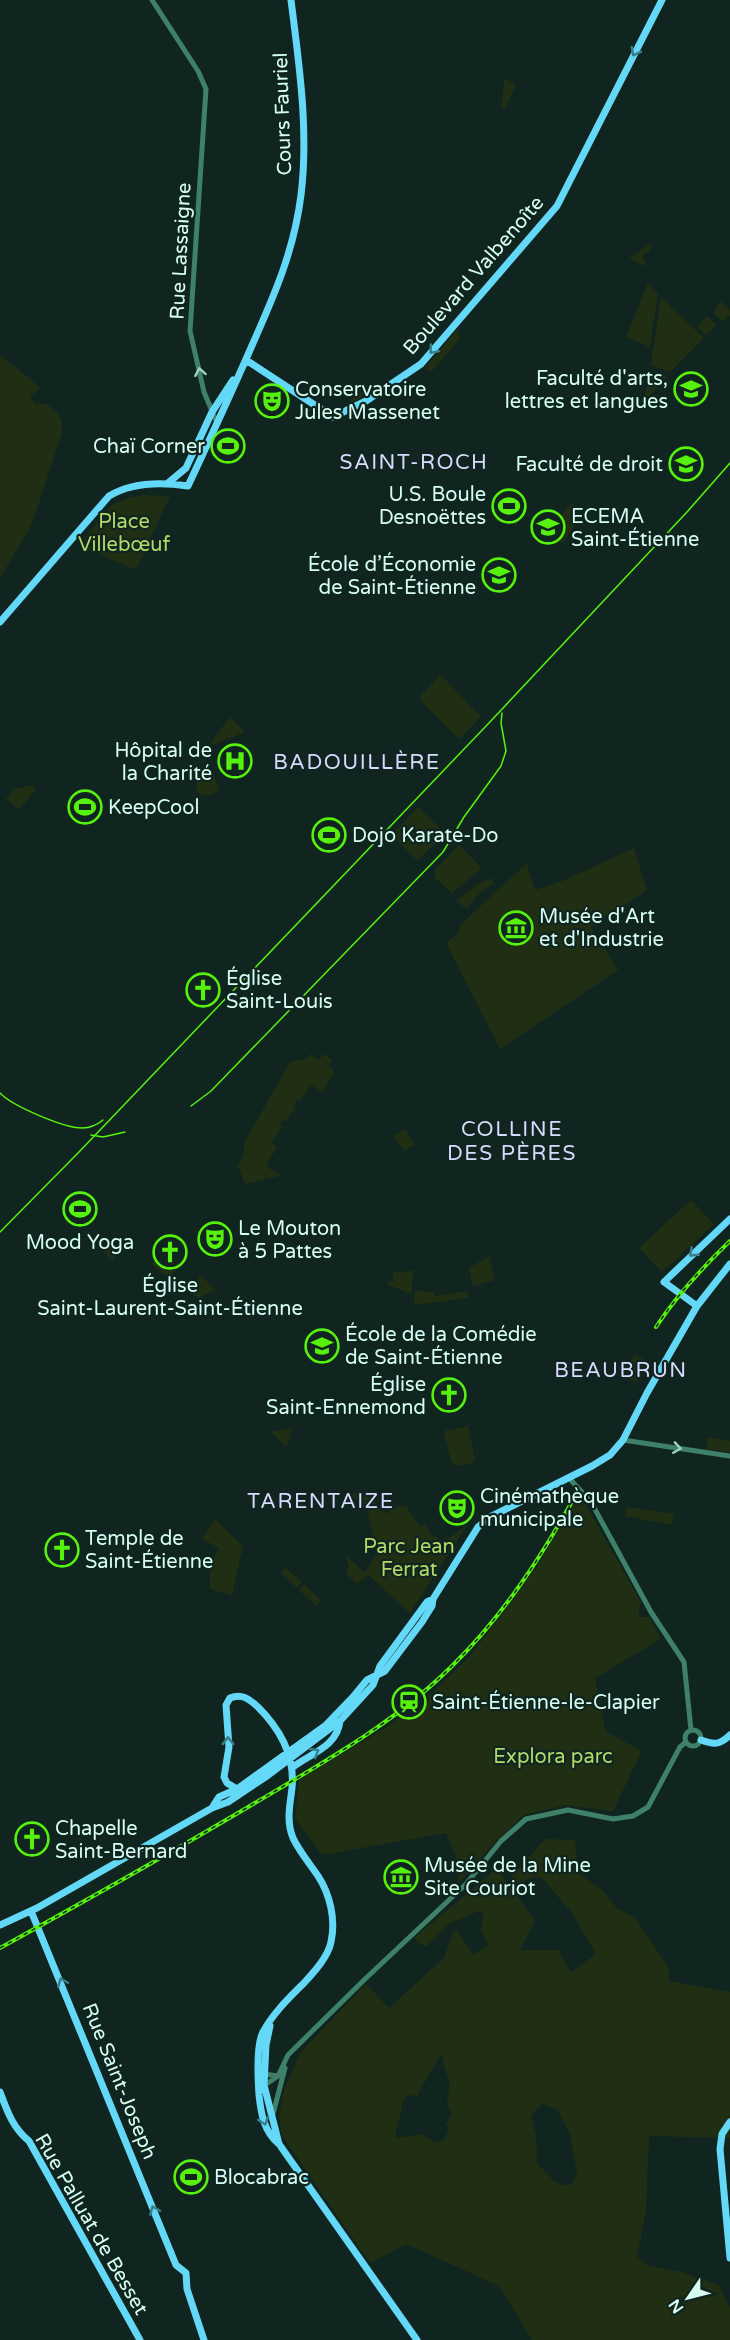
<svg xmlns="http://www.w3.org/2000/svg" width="730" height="2340" viewBox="0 0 730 2340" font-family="'Varela Round',sans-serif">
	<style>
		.green { fill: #202f14; fill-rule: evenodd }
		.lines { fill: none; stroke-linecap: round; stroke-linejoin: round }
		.minor { stroke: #3e8168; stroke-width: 5 }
		.major { stroke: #64d8f7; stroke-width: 7 }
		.tram { stroke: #56f20d; stroke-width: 1.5 }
		.rail-casing { stroke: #56f20d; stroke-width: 4 }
		.rail { stroke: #102520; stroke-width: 1.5; stroke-dasharray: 4.5; stroke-linecap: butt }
		.oneway { stroke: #3a7e8c }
		.oneway2 { stroke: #a1d2c1 }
		.labels { text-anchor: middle; stroke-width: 4.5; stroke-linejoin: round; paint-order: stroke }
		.street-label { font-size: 20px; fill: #d6fdf1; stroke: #102520 }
		.poi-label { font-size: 20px; fill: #d6fdf1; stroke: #102520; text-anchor: start }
		.park-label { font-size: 20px; fill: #b3d966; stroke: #102520 }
		.neighbourhood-label { font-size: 21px; letter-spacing: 1.5px; fill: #d8dafd; stroke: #102520 }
	</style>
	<rect width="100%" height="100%" fill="#102520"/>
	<path class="green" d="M504 78 516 85 505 109 502 108Z
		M653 242 648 253 645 252 642 260 646 262 644 266 629 258Z
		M648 283 658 293 650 347 626 337Z
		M661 297 704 338 670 372 651 365Z
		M720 301 730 310V315L723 322 714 313Z
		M707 316 717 325 706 335 697 327Z
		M458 329 460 339 431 372 425 368Z
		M0 355 40 387 30 397 35 404C53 402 64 416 62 433L32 524 0 578Z
		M652 372 667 376 647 399 644 395 651 380Z
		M363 382 372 391 350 404 349 403Z
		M506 491 520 498 516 525 494 521Z
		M145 495 170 496 137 568 134 569 80 546 79 544 113 504 129 498Z
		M572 503 582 514 563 543 557 540 550 542 548 538 556 521Z
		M441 675 480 716 479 719 461 738 457 737 420 700 421 695Z
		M230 717 245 732 213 745 211 742Z
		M213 773 220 791C211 794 201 800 196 788L197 781Z
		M31 785 36 789 19 810 6 799 14 789Z
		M418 807 445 833 418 861 396 839 393 833Z
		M459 845 482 868 452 893 434 877 435 870Z
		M634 848 647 890 591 927 618 970 500 1049 446 943 459 932V926L525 865 527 864 535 890 565 880Z
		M490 879H494L492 881 494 883 478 895 467 909 456 901 479 883Z
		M310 1054 319 1060 324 1054 333 1060 328 1066 335 1072 322 1092 311 1085 300 1101 297 1100 294 1105 296 1107 286 1121 284 1119 280 1125 282 1127 271 1143 277 1147 267 1164 270 1169 279 1173V1176L245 1184 237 1164 240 1163 244 1153V1143L290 1062 307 1058Z
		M405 1129 415 1144 404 1151 394 1136Z
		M691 1200 714 1224 662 1272 639 1248Z
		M111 1243 121 1251 112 1260 103 1252Z
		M158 1256 168 1263V1266L170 1265 173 1270H176L171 1276 168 1277 151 1264Z
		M489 1256 495 1280 473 1286 469 1268Z
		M414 1271 411 1294 388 1285V1281H393V1272Z
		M201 1275 215 1290 199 1298 189 1292Z
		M415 1291 434 1292 435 1296 467 1291 468 1298 414 1305Z
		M634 1355 648 1361 638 1381 622 1379Z
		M468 1426 475 1460 470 1464 456 1466 451 1461 444 1431Z
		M292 1428 288 1444 284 1445 271 1432Z
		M708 1437 730 1441V1452L706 1449Z
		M366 1492 386 1514 397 1506H406L420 1527 425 1524 433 1537 435 1535 439 1540 445 1541 468 1524 410 1613 368 1575 357 1584 346 1574 349 1566 345 1555 364 1572 371 1564 377 1552 367 1510 351 1495Z
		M579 1493 641 1602 638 1613 640 1617H649L661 1639 595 1678 606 1732 642 1751 613 1811 566 1805 524 1815 498 1839 458 1884 456 1856 446 1833 322 1855 295 1819 299 1780 385 1728 406 1713 410 1716 429 1701V1696L469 1657 507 1608 542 1559Z
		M627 1507 674 1514 672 1525 625 1516Z
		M215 1519 243 1546 232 1595 210 1589V1564L219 1548 202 1539Z
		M286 1568 302 1582 297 1588 281 1573Z
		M304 1584 321 1600 316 1606 299 1590Z
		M546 1839 575 1840 578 1873 602 1890 616 1907 635 1918 669 1968V1981L730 1992V2138L649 2136 646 2211 637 2256 646 2265 681 2272 719 2285 730 2308V2340H532L499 2286 406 2244 370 2263 282 2136 279 2115 284 2090 300 2053 366 1984 389 2008 444 1958 453 1932 457 1930 473 1955 488 1945 481 1931 483 1915 481 1910 449 1924 427 1946 422 1945 414 1938 497 1868 535 1921 520 1950H558L571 1972 596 1954 573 1914 542 1878C533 1874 526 1881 518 1885L511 1877C524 1864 533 1851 546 1839ZM441 2054 450 2085 447 2103 452 2114 446 2124 449 2129 444 2140 435 2142 422 2134 395 2138 403 2102 408 2095 417 2096ZM542 2104 557 2109 570 2134 577 2175 572 2184 565 2186 554 2181 537 2163 536 2133 531 2116Z"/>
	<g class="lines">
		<path class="minor" d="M152 0 198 71 206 89 190 331 204 392 217 423
			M623 1440 730 1456
			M568 1477 591 1502 651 1612 684 1662 691 1730
			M685 1738a8 8 0 1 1 16 0a8 8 0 1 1-16 0Z
			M264 2074 278 2076 288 2055 364 1980 466 1884 501 1841 526 1819 568 1810 613 1819 633 1816 648 1807 680 1747 686 1742
			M262 2087 278 2076
			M273 2114 285 2068"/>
		<path class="major" d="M246 360 333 417 366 401 421 364 557 206 662 0
			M168 483 186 468 212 412 233 380
			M0 622 109 496C132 482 162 482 188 486 209 441 230 396 250 350 273 298 294 252 301 195 309 130 299 64 291 0
			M697 1306 664 1282 730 1219
			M701 1740C714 1745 720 1745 730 1735
			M293 1767C311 1753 337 1747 340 1721
			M237 1789 227 1783 224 1777 229 1747 226 1705 230 1698C242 1693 249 1699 258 1707 280 1729 295 1757 292 1788 290 1805 286 1821 293 1838 299 1851 310 1864 318 1876 330 1894 336 1920 331 1942 328 1957 314 1972 304 1983 289 1998 273 2013 263 2032 256 2045 258 2080 259 2095 261 2114 264 2132 279 2144L417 2340
			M212 1808 219 1797 237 1789 326 1725 353 1697 367 1680 385 1671 422 1622 432 1606 433 1599 478 1527 488 1518 592 1466 610 1455 623 1440 647 1393 697 1306 730 1264
			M31 1911 176 2265 186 2273 187 2289 204 2340
			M0 1925 37 1908 212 1808 228 1802 267 1776 340 1721 373 1685 380 1666 427 1602 433 1599
			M270 2026 266 2045 264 2085 279 2144
			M0 2092C7 2111 13 2128 29 2141L140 2340
			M730 2122 722 2134 720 2149 730 2258"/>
		<path class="tram" d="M0 1093C12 1106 64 1128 82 1128 90 1128 97 1125 103 1120
			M191 1106 211 1091 443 852 464 817 501 766 506 751 501 723 502 713
			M91 1135 103 1137 125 1132
			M0 1232 79 1152 488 724 687 512 730 463"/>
		<defs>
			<path id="rail" d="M656 1327C677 1295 702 1268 730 1241
				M0 1948C87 1900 174 1851 260 1800 326 1761 397 1721 452 1666 502 1617 540 1559 574 1498"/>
		</defs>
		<use href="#rail" class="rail-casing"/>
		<use href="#rail" class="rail"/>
	</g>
	<defs><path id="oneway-chevron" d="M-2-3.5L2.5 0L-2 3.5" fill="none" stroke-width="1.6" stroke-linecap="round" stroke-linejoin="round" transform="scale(1.5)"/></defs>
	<g class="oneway">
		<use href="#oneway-chevron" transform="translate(635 52) rotate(117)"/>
		<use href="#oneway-chevron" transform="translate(433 350) rotate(130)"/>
		<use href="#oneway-chevron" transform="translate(693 1253) rotate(137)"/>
		<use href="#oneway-chevron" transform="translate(228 1741) rotate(-90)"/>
		<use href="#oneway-chevron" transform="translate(315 1752) rotate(-31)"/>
		<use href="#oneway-chevron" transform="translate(62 1982) rotate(-112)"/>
		<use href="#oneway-chevron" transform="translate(264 2121) rotate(72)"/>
		<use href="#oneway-chevron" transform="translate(154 2210) rotate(-112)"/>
	</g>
	<g class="oneway2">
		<use href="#oneway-chevron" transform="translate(200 372) rotate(-100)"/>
		<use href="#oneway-chevron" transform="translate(677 1448) rotate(8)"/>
	</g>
	<defs>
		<symbol id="university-ring" viewBox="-11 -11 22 22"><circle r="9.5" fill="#102520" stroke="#56f20d" stroke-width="1.5"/><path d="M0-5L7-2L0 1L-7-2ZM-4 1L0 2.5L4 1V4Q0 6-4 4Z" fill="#56f20d"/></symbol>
		<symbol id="theatre-ring" viewBox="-11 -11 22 22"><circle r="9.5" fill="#102520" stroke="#56f20d" stroke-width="1.5"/><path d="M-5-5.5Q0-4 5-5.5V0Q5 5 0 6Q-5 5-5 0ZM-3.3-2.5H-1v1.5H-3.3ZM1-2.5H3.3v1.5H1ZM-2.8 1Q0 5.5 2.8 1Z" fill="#56f20d"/></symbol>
		<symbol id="stadium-ring" viewBox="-11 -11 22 22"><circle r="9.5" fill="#102520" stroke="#56f20d" stroke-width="1.5"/><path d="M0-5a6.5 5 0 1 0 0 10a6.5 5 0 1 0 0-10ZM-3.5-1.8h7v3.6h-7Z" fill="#56f20d"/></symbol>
		<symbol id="hospital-ring" viewBox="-11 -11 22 22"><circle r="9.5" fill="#102520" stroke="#56f20d" stroke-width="1.5"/><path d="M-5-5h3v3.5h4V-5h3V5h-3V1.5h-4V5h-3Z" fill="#56f20d"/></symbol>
		<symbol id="museum-ring" viewBox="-11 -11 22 22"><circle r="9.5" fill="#102520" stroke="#56f20d" stroke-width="1.5"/><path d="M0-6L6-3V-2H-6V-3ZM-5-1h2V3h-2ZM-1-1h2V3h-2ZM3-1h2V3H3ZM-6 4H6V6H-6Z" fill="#56f20d"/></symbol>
		<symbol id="church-ring" viewBox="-11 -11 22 22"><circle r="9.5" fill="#102520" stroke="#56f20d" stroke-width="1.5"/><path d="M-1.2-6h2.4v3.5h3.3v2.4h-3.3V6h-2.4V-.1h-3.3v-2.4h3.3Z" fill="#56f20d"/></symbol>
		<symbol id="station-ring" viewBox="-11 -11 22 22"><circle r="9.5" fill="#102520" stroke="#56f20d" stroke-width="1.5"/><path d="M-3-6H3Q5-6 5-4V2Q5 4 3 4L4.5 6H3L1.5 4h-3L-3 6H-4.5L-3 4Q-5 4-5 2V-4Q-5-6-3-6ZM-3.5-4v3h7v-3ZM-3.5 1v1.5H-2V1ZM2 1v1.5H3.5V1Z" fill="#56f20d"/></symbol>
	</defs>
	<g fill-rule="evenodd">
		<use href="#university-ring" x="672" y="370" width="38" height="38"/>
		<use href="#theatre-ring" x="253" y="382" width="38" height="38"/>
		<use href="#stadium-ring" x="209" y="427" width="38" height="38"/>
		<use href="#university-ring" x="667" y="445" width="38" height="38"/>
		<use href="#stadium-ring" x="490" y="487" width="38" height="38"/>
		<use href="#university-ring" x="529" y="508" width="38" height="38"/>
		<use href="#university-ring" x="480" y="556" width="38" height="38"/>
		<use href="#hospital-ring" x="216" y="742" width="38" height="38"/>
		<use href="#stadium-ring" x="66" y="788" width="38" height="38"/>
		<use href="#stadium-ring" x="310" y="816" width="38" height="38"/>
		<use href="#museum-ring" x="497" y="909" width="38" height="38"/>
		<use href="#church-ring" x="184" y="971" width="38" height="38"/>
		<use href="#stadium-ring" x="61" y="1190" width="38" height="38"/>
		<use href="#theatre-ring" x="196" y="1220" width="38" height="38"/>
		<use href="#church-ring" x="151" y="1233" width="38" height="38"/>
		<use href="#university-ring" x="303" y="1327" width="38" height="38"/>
		<use href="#church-ring" x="430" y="1376" width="38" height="38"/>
		<use href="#theatre-ring" x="438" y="1489" width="38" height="38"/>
		<use href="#church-ring" x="43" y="1531" width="38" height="38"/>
		<use href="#station-ring" x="390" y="1683" width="38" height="38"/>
		<use href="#church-ring" x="13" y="1820" width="38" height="38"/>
		<use href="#museum-ring" x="382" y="1858" width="38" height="38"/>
		<use href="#stadium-ring" x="172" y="2158" width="38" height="38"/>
	</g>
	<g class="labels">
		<g class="street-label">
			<text transform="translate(282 114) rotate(-92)" y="7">Cours Fauriel</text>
			<text transform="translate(180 251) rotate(-87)" y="7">Rue Lassaigne</text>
			<text transform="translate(473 275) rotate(-49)" y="7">Boulevard Valbenoîte</text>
			<text transform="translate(120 2081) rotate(68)" y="7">Rue Saint-Joseph</text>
			<text transform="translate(92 2224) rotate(60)" y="7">Rue Palluat de Besset</text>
		</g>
		<g class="poi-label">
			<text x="668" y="385" text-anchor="end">Faculté d'arts,<tspan x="668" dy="23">lettres et langues</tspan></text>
			<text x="295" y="396">Conservatoire<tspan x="295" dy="23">Jules Massenet</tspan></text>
			<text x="205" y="453" text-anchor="end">Chaï Corner</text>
			<text x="663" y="471" text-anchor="end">Faculté de droit</text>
			<text x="486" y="501" text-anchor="end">U.S. Boule<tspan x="486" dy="23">Desnoëttes</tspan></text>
			<text x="571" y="523">ECEMA<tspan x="571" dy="23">Saint-Étienne</tspan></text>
			<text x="476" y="571" text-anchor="end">École d’Économie<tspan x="476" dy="23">de Saint-Étienne</tspan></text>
			<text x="212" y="757" text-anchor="end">Hôpital de<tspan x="212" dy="23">la Charité</tspan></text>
			<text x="108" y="814">KeepCool</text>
			<text x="352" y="842">Dojo Karate-Do</text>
			<text x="539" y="923">Musée d'Art<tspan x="539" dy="23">et d'Industrie</tspan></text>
			<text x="226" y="985">Église<tspan x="226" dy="23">Saint-Louis</tspan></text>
			<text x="238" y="1235">Le Mouton<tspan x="238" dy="23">à 5 Pattes</tspan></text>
			<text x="80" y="1249" text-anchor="middle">Mood Yoga</text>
			<text x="170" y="1292" text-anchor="middle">Église<tspan x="170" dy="23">Saint-Laurent-Saint-Étienne</tspan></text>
			<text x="345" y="1341">École de la Comédie<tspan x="345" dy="23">de Saint-Étienne</tspan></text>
			<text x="426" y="1391" text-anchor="end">Église<tspan x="426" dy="23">Saint-Ennemond</tspan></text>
			<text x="480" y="1503">Cinémathèque<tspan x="480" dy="23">municipale</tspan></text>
			<text x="85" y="1545">Temple de<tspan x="85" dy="23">Saint-Étienne</tspan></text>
			<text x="432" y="1709">Saint-Étienne-le-Clapier</text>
			<text x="55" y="1835">Chapelle<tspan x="55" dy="23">Saint-Bernard</tspan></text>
			<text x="424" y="1872">Musée de la Mine<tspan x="424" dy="23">Site Couriot</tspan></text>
			<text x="214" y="2184">Blocabrac</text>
		</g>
		<g class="park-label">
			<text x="124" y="528">Place<tspan x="124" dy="23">Villebœuf</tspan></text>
			<text x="409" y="1553">Parc Jean<tspan x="409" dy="23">Ferrat</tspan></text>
			<text x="553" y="1763">Explora parc</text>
		</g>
		<g class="neighbourhood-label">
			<text x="414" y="469">SAINT-ROCH</text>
			<text x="357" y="769">BADOUILLÈRE</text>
			<text x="512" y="1136">COLLINE<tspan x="512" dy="24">DES PÈRES</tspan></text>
			<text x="621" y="1377">BEAUBRUN</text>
			<text x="321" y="1508">TARENTAIZE</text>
		</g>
	</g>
	<g transform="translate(688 2298) rotate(235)" stroke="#102520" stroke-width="4.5" paint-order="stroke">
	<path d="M0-4.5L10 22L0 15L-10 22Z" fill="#d6fdf1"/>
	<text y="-9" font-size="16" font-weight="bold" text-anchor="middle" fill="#d6fdf1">N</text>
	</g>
</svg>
